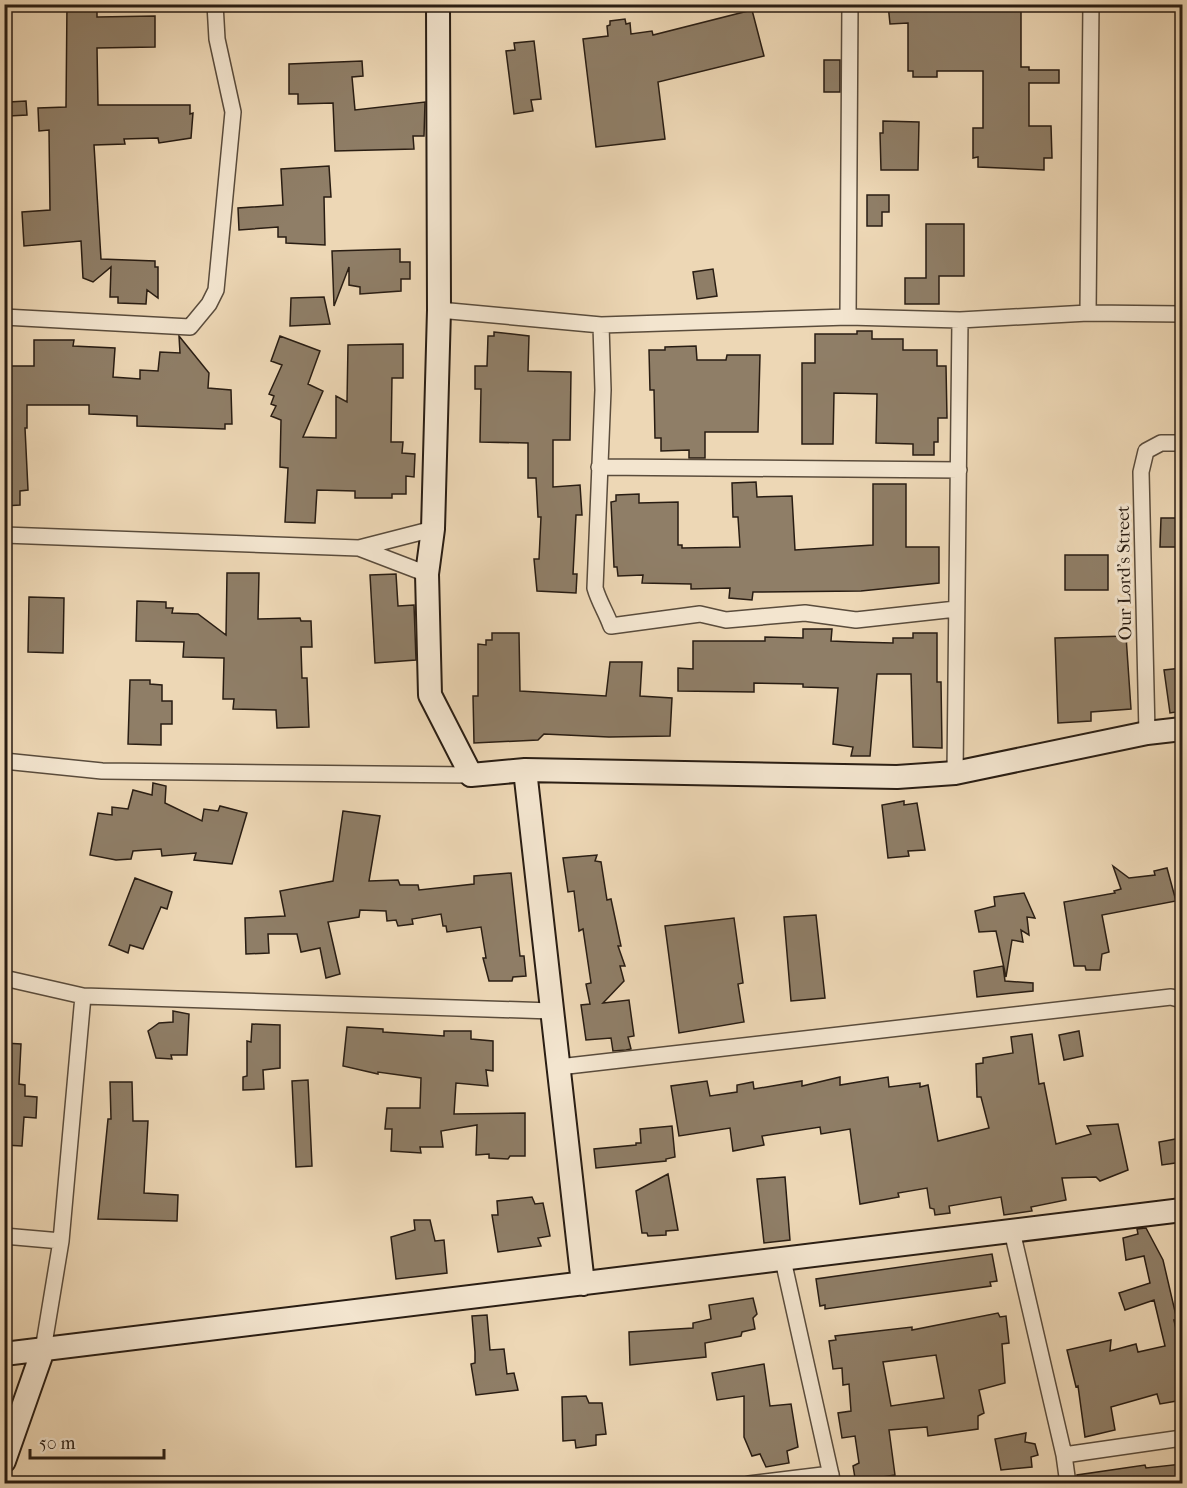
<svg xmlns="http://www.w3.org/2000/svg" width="1187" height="1488" viewBox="0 0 1187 1488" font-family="'IM FELL French Canon',serif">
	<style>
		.building { fill: #8f7e67; stroke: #291d13; stroke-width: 1.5; fill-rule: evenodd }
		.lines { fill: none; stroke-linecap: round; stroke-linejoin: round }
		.street-casing { stroke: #5a4c3c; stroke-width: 18 }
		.secondary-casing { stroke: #291d13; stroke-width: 26 }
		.street { stroke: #f3e5cf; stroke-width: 15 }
		.secondary { stroke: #f3e5cf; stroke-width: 22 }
		.labels { text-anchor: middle; stroke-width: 6; stroke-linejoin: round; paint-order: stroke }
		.street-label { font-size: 18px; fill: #291d13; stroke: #f3e5cf }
	</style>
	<rect width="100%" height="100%" fill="#edd7b5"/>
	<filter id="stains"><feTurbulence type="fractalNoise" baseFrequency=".00333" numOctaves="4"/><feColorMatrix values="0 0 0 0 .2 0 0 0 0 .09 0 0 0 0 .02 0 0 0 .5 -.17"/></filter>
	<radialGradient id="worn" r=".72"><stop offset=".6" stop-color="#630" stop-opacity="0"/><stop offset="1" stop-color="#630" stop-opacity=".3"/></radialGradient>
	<path class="building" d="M67 4H97V17L155 16V47L97 48 98 105H190V114L193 113 191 138 159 143 158 138 124 139 125 144 94 145 101 259 155 261V267H158V298L147 290 146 304 118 303V297H110L111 267 93 282 83 278 81 241 24 246 22 212 50 210 49 130 39 131 38 108 66 107Z
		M888 4H1021V67H1029V70H1059V83H1029V126H1051L1052 158H1044V170L978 167V157L973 158V128H983V71H937V77H913V71H908V23L890 24Z
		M752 10 764 56 658 82 665 139 596 147 583 39 608 36 607 26 610 25V21L625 19 626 24 630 23 631 34 652 31 653 35Z
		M534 41 541 99 531 100 533 111 514 114 506 51 515 50 514 43Z
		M824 60H840V92H824Z
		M362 61 363 76 352 77 355 110 425 102 424 136H413L414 149 335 151 333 103 298 104V94H289V64Z
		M26 101 27 115 9 116V102Z
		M883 121 919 122 918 170H881L880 133H883Z
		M329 166 331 197H324L325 245 286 243V237H278V227L239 230 238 208 283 205 281 169Z
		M867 195H889V212H882V226H867Z
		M926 224H964V276H939V304H905V278H926Z
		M400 249V262H410V279H401V291L360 294V287L349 285V267L334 306 332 251Z
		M713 269 717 296 697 299 693 272Z
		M324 297 330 324 290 326 291 298Z
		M857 331H872V339H903V350H937V366H946L947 418H938V442H934V455H913V444L876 443 877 394 834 393 833 444H802V363H815V334H857Z
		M494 332 529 336 528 371 571 372 570 440H553V487L580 485 582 515H576L573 574H577L576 593 537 591 534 559H539L541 517H538L536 478H528V443L480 442 481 389H475V366H487L488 336H494Z
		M179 336 209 373 208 388 231 390 232 424H225V429L137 426V416L89 414V405H27V428H25L28 490 20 491V505L4 506V366H34V340H74L73 346 115 348 113 377 140 379V370L158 371 160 352 180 353Z
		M280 336 320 351 308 384 323 391 303 437 336 438V396L347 402 348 345 403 344V378H392L391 442H403L402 453 415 454 414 477 406 476V494H392V498H355V491L317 490 315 523 285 522 288 468 280 467 281 420 271 416 276 406 271 404 274 396 269 394 282 365 271 361Z
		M696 346 697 360H726L727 355H760L758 432H705V458H689V450L661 451V438H655L654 390H650L649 350H665V347Z
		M756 482 757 497 792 496 795 550 873 545V484H906V547H939V583L861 591 753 592 752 600 729 598 730 588 691 589V584L642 583 643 575 618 576 617 567H614L611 502 616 501V495L639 494V503L678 502V545H682V548L740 547 738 517H733L732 483Z
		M1161 518H1182V547H1160Z
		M1065 555H1108V590H1065Z
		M227 573H259L258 619 300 618 301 621H311L312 647H301L302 678H307L309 727 277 728 276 710 233 709 234 699H223L224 658 183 657 184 642 136 641 137 601 166 602V608H173L172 613 198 614 226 635Z
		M396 574 398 606 414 605 416 660 375 663 370 575Z
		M29 597 64 598 63 653 28 652Z
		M803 629H832L831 641 855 642 893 643V638H913V633H937V682H941L942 748 913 747 911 674H877L870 756H851L853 747 833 744 838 688 803 687V684L754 683V692L678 691V668L693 669V641H765V637L803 638Z
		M492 633H519L520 691 606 696 610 662H642L640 696 672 698 670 736 609 737 544 734 538 740 474 743 473 696H478V644L486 645V640H492Z
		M1126 636 1131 709 1091 712V721L1058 723 1055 638Z
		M1182 668V711L1170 713 1164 670Z
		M130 680H150V684L162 685V701H172V724H161V745L128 744Z
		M153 783 166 786 165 803 202 821 204 809 218 811 220 806 247 813 232 864 194 860 196 853 162 856 161 849 133 851 131 859 116 860 90 855 98 813 112 815V807L128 809 133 790 152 795Z
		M904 801V805L917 803 925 850 908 851 909 856 888 858 882 805Z
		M343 811 380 816 369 881 398 880 400 885H418L419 890 474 884V876L511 873 520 956H524L526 976 513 977 512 981H489L483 958H486L481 927 447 932 446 926H443L441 914 412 919 413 924 398 926 396 920 387 921 386 911 360 910 359 917 328 922 340 974 326 978 320 948 301 952 297 934H268L269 953 246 954 245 918 285 916 280 891 333 881Z
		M597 855 595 861 601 862 607 900 611 899 621 946H618L625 966H620L624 981 603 1003 629 1000 634 1036 628 1037 631 1049 626 1050 613 1051 611 1038 586 1040 581 1005 590 1004 586 984 591 983 583 929 579 931 574 891 568 892 563 858Z
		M1113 866 1129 878 1155 875 1154 871 1167 868 1176 901 1102 915 1109 952 1102 954 1100 970H1086L1085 966H1074L1064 902 1115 893 1114 891 1121 889Z
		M135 878 172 892 167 909 161 907 143 949 130 945 128 953 109 945Z
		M1024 893 1035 918 1027 917 1029 935 1021 930 1023 942 1012 940 1006 977 996 931 979 932 975 911 995 906 994 897Z
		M816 915 825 998 791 1001 784 917Z
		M734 918 743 983 738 984 744 1022 679 1033 665 926Z
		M1003 966 1005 981 1033 983V991L977 997 974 971Z
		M173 1011 189 1014 187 1055H171L172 1059 156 1058 148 1031 159 1023 173 1022Z
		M252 1024 280 1025V1068L263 1070 264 1089 243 1090V1077L247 1076V1041L251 1042Z
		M347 1027 383 1029V1032L444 1036V1031H471V1039L493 1041V1071L486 1070 488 1086 456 1083 454 1114 525 1113V1156H510L508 1159 489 1158V1154L476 1155 477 1125 441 1131 443 1147H420L421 1153 391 1151 392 1129H385L387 1108H420L421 1078 378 1072V1074L343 1066Z
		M1079 1031 1083 1056 1064 1060 1059 1035Z
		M1032 1034 1039 1084 1044 1083 1056 1144 1091 1134 1087 1126 1118 1124 1128 1170 1100 1181 1096 1177 1062 1178 1066 1200 1031 1207 1032 1211 1004 1215 1001 1197 949 1206 950 1213 935 1215 934 1209 930 1208 927 1188 898 1193 899 1197 860 1204 850 1129 821 1134 820 1127 762 1136 764 1145 733 1151 730 1128 679 1136 671 1086 707 1081 710 1096 737 1092V1085L753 1082 754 1089 802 1081V1086L840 1077V1085L888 1077 889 1087 920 1083V1087L928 1085 938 1141 989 1128 981 1097H977L976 1064 983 1063V1058L1013 1053 1011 1037Z
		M4 1043 21 1044 19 1084 25 1085V1096L37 1097 36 1118 24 1117 22 1146 4 1145Z
		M308 1080 312 1166 296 1167 292 1081Z
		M110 1082H132L133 1121H148L144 1193 178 1195 177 1221 98 1219 108 1119H111Z
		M672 1126 675 1157 666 1159V1161L596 1168 594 1149 636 1145V1143H641L640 1129Z
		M1181 1138 1182 1162 1162 1165 1159 1142Z
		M668 1174 678 1230 666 1231V1235L648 1236 647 1233H642L636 1191Z
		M785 1177 790 1240 764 1243 757 1179Z
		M532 1197 535 1204 543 1203 550 1236 538 1238 541 1246 498 1252 492 1215H498L497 1201Z
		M414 1220H430L435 1241 444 1240 447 1273 396 1279 391 1237 415 1230Z
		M1146 1228 1163 1260 1177 1320H1174L1182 1356V1400L1160 1404 1157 1394 1111 1407 1115 1430 1085 1437 1078 1386 1076 1387 1067 1350 1111 1340 1110 1351 1136 1344 1138 1352 1165 1346 1154 1300 1125 1310 1119 1293 1150 1283 1144 1256 1126 1260 1123 1238 1138 1234 1137 1229Z
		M992 1254 997 1281 990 1282 991 1286 825 1309V1305L820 1306 816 1279Z
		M753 1298 757 1314 753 1318 755 1329 742 1332 741 1336 705 1343 706 1357 630 1365 629 1332 693 1328V1323L711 1319 709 1305Z
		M998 1313 1000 1317 1006 1316 1009 1343 1002 1344 1005 1383 979 1390 984 1413 978 1416V1429L928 1436 927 1427 889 1430 895 1475 863 1480 855 1478 853 1466 859 1463 855 1436 842 1438 838 1413 851 1411 849 1384 843 1385 842 1368 833 1369 829 1341 836 1340 835 1336 912 1327V1330ZM936 1355 944 1398 891 1406 883 1362Z
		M487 1315 490 1350 504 1349 507 1374 514 1373 518 1390 476 1395 471 1364 475 1363V1352L472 1316Z
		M764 1364 770 1406 791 1404 798 1447 787 1451 789 1463 766 1467 760 1454 752 1456 744 1437V1396L717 1400 712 1373Z
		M586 1396 589 1403H602L606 1434 596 1435V1445L576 1448 575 1440 563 1441 562 1397Z
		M1026 1433 1025 1442 1035 1444 1038 1455 1031 1457 1032 1467 1001 1470 995 1439Z
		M1182 1464V1484H1078L1077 1475 1145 1465 1146 1468Z"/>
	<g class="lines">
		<defs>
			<path id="street" d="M439 310 601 325 848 317 960 320 1088 313 1182 314
				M1088 313 1091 4
				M4 317 190 327 209 304 216 290 233 112 217 39 215 4
				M848 317 850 4
				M601 325 603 390 595 588C599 602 606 612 611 626L700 614 726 620 805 613 856 620 956 609
				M599 467 959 470
				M4 535 359 548 433 529
				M359 548 427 574
				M1147 733 1141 472 1146 451 1161 443H1182
				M4 761 102 771 471 775
				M955 773 960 320
				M4 978 83 996 552 1011
				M559 1067 1171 997 1182 1000
				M1012 1231 1064 1455 1068 1484
				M4 1236 61 1241
				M783 1260 833 1484
				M43 1350 61 1241 83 996
				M1064 1455 1182 1438
				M749 1484 831 1474"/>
			<path id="secondary" d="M438 4 439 310 433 529 427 574 430 695 471 775 525 770 583 1284
				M525 770 897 777 955 773 1147 733 1182 729
				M4 1354 1182 1210
				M4 1461 43 1350"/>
		</defs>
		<use href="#street" class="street-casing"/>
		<use href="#secondary" class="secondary-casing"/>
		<use href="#street" class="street"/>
		<use href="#secondary" class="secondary"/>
	</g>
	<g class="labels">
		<g class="street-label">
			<text transform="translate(1124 573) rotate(-91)" y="6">Our Lord’s Street</text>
		</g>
	</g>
	<rect width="1187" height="1488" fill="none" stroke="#edd7b5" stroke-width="24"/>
	<rect x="6" y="6" width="1175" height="1476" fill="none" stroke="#291d13" stroke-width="3"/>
	<rect x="12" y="12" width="1163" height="1464" fill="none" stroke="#291d13" stroke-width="1.5"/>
	<path d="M30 1449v9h134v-9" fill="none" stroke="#291d13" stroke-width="3"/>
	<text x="39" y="1449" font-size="18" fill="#291d13" stroke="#f3e5cf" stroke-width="4.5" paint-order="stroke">50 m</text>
	<rect width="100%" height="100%" filter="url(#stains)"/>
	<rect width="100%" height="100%" fill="url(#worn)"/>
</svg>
